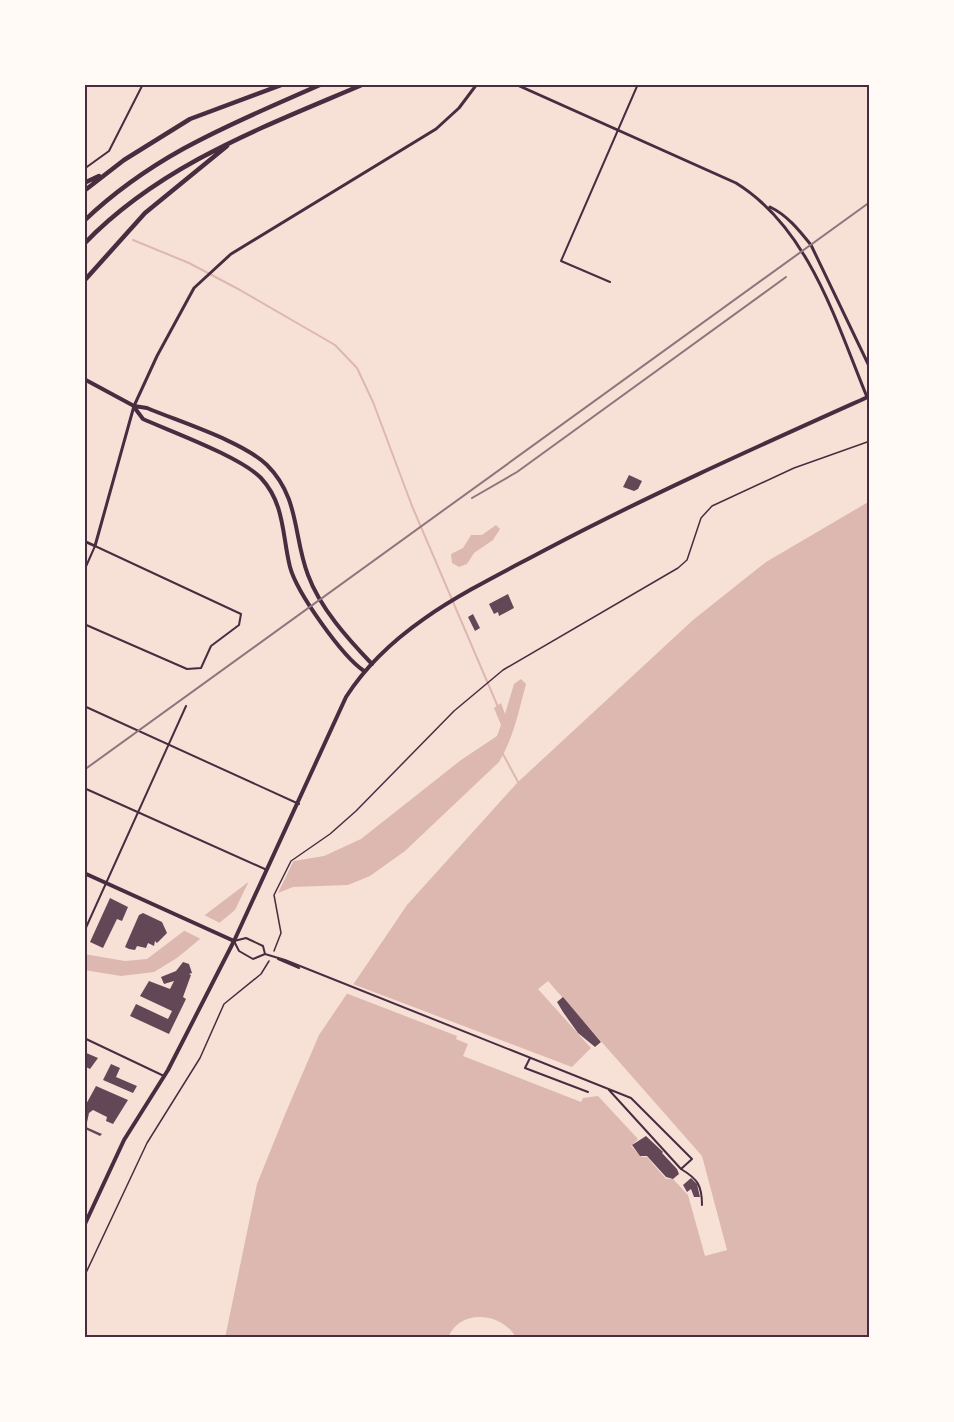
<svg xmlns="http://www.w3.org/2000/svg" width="954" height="1422" viewBox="0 0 954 1422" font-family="Lato,sans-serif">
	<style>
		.water { fill: #dcb8b0 }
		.pier { fill: #f7e1d7 }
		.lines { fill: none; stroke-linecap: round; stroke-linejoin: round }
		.stream { stroke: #dcb8b0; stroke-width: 2 }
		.building { fill: #644757 }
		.path { stroke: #4a2c40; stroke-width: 1.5 }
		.minor { stroke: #4a2c40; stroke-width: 2 }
		.tertiary { stroke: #4a2c40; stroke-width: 3 }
		.secondary { stroke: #4a2c40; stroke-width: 4 }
		.primary { stroke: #4a2c40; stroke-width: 4 }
		.motorway { stroke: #4a2c40; stroke-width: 4.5 }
		.rail { stroke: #8f747c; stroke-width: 2 }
		.neatline { fill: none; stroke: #4a2c40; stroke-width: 2 }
	</style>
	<rect width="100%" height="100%" fill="#f7e1d7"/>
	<path class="water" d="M870 501V1338H516C503 1312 459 1308 448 1338H225L257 1184 286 1112 319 1035 407 905 518 782 693 620 766 562Z
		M496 525 500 529 493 540 474 553 467 564 459 567 452 563 451 554 463 548 471 535H482Z
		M521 679 526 684C519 710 514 737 499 762L405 851 370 876 348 885 293 887 235 910 177 958 154 972 121 976 84 970V954L125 961 147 959 251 880 294 861 324 856 361 839 461 760 497 736 501 725 494 708 501 703 505 714 514 684Z"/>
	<path class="pier" d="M294 860 278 893 234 912 250 879Z
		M200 913 222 924 201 939 181 929Z
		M548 981 702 1156 727 1250 705 1256 688 1195 673 1179H666L647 1157H642L631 1146 638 1139 598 1096 583 1098 581 1102 463 1056 468 1044 456 1039 457 1036 343 992 350 983 572 1067 591 1048 538 989Z"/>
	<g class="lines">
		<path class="stream" d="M133 240 189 263 240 290 335 345 357 368 373 402 412 506 498 707
			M503 754 518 782"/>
	</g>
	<path class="building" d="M629 475 642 481 638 489 634 491 623 487Z
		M508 594 514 608 499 616 498 612 494 614 489 604Z
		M473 614 480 628 475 631 468 617Z
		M110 898 128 907 122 921 117 919 103 948 90 942Z
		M143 913 162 922 167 933 157 943 155 941 154 946 148 943 146 948 137 946 135 950 129 949 125 947 139 915Z
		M183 962 189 964 192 973 189 974 191 975 183 997 186 999 169 1034 130 1016 136 1004 168 1019 172 1011 140 996 149 981 170 989 174 981 164 984 161 977 176 971Z
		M563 997 601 1042 595 1047 578 1033 563 1012 557 1002Z
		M84 1052 98 1058 90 1069 84 1066Z
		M111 1064 120 1068 116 1077 137 1086 133 1093 103 1080Z
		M96 1086 128 1100 113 1124 106 1121 107 1117 93 1110 89 1113 86 1127 102 1134 100 1136 85 1129 84 1132V1108Z
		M646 1136 663 1152 662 1153 677 1169 679 1174 673 1179 666 1177 647 1156H640L632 1145Z
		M691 1178 697 1184 700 1197H694L691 1189 687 1192 683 1185Z"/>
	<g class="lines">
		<path class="path" d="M274 951 281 933 274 895 291 861 330 834 356 811 454 711 503 670 678 568 687 560 701 518 712 506 794 468 870 441
			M84 1277 147 1143 200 1058 224 1004 261 974 269 961"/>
		<path class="minor" d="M84 169 109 151 143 84
			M610 282 561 261 638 84
			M84 571 95 546 241 614 239 625 211 646 201 668 187 669 84 624
			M84 706 299 804
			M84 788 267 870
			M84 932 186 706
			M246 938 263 946 265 954 253 959 239 951 234 941Z
			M265 954 285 960 631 1098 692 1159 681 1169 609 1090
			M278 959 299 968
			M84 1038 164 1076
			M530 1058 525 1068 588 1092
			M681 1169C698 1179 702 1186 702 1205"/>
		<path class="tertiary" d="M515 84 736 183C809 228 836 322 867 397
			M770 207C787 215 799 230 811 245L870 368
			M84 541 95 546 134 406 157 356 194 288 231 254 436 129 459 108 477 84"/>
		<path class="secondary" d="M84 379 134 406 147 408C180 422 242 441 267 465 300 498 293 536 308 575 320 608 348 639 372 664
			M134 407 143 419C172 432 241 457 261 478 285 504 282 535 290 567 297 593 342 656 364 671
			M84 1226 124 1140 168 1070 234 941"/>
		<path class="primary" d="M84 873 234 941 346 697C392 625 472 589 545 550 651 494 761 445 870 396"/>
		<path class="motorway" d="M84 183 99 176
			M84 191 124 160 190 119 284 84
			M84 221C155 153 234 123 322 84
			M84 244C161 164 264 127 364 84
			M84 281 145 213 227 146"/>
		<path class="rail" d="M472 498 517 472 786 277
			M84 770 870 202"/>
	</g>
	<rect width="954" height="1422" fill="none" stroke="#fffaf5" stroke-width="171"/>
	<rect x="86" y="86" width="782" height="1250" class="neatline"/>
</svg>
